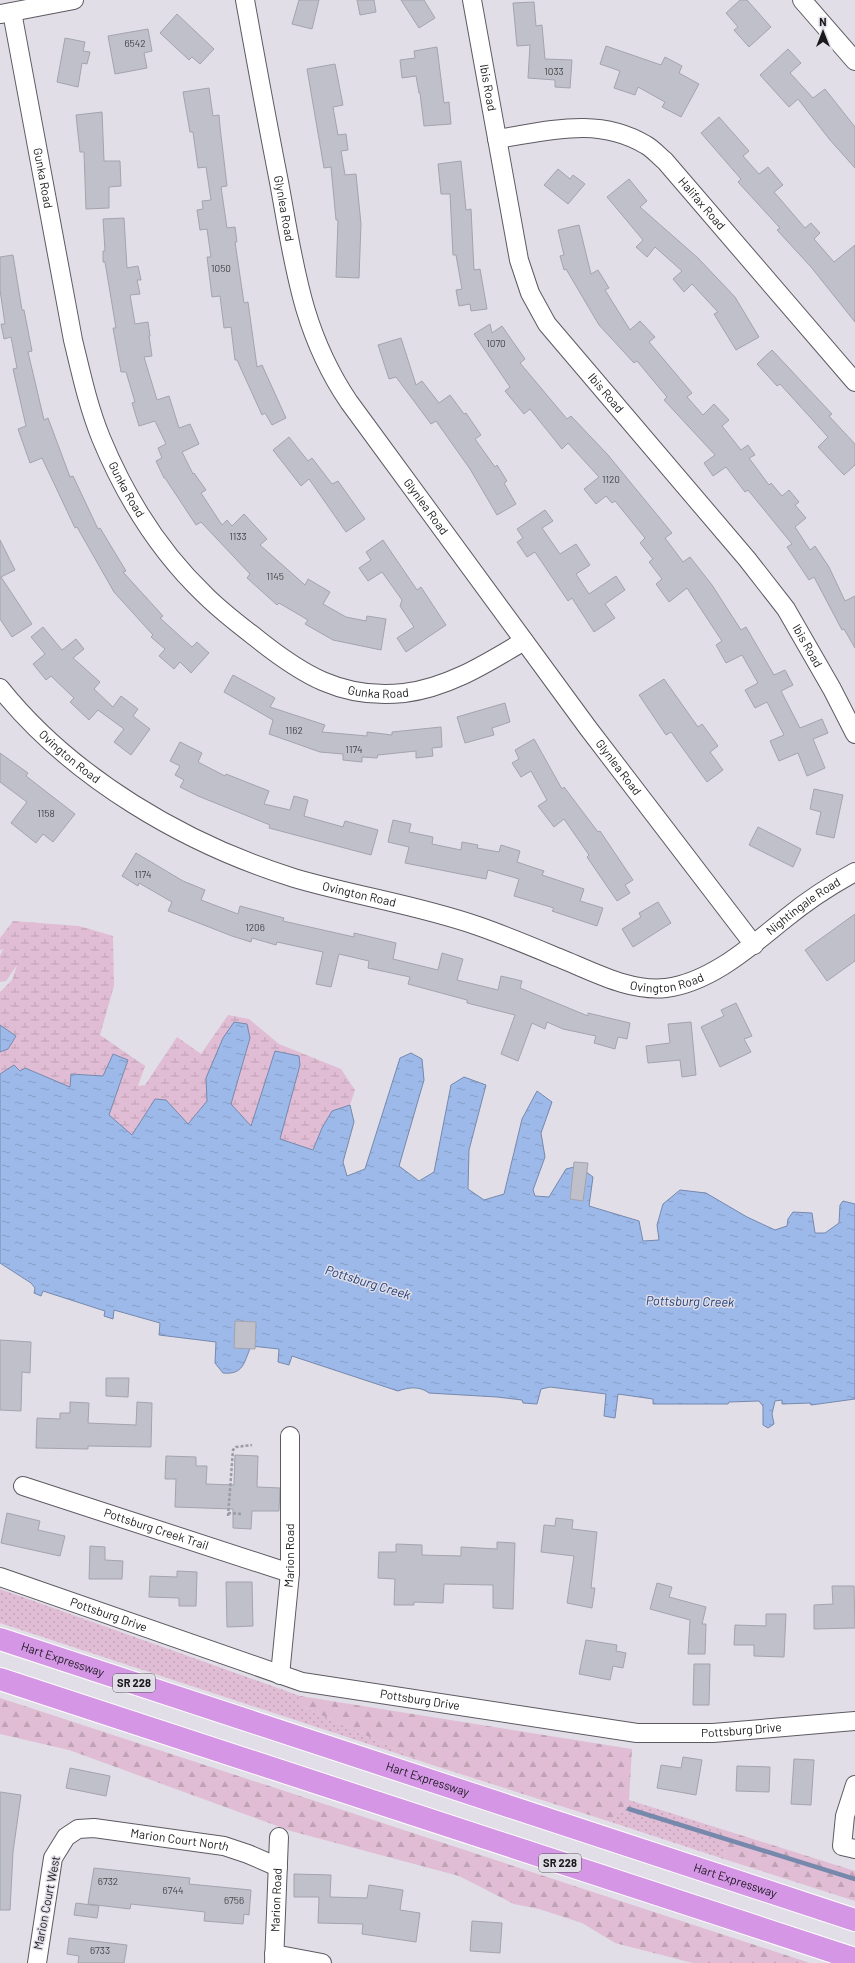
<svg xmlns="http://www.w3.org/2000/svg" width="855" height="1963" viewBox="0 0 855 1963" font-family="Barlow,sans-serif">
	<style>
		.green { fill: url(#green-dots) }
		.forest { fill: url(#forest-firs) }
		.wetland { fill: url(#wetland-marsh) }
		.water { fill: url(#water-ripples); stroke: #7689ac }
		.lines { fill: none; stroke-linecap: round; stroke-linejoin: round }
		.stream { stroke: #7689ac; stroke-width: 4.5 }
		.building { fill: #bfc0c9; stroke: #a3a4ad }
		.minor-casing { stroke: #5d5a62; stroke-width: 20 }
		.highway-casing { stroke: #fff; stroke-width: 24 }
		.path { stroke: #9d9ba3; stroke-width: 2.5; stroke-dasharray: 3 2; stroke-linecap: butt }
		.minor { stroke: #fff; stroke-width: 18 }
		.highway { stroke: #d496e5; stroke-width: 22 }
		.labels { text-anchor: middle; stroke-width: 3; stroke-linejoin: round; paint-order: stroke }
		.number-label { font-size: 10px; fill: #434347 }
		.shield { fill: #e1dee8; stroke: #565459; stroke-width: 1 }
		.shield-label { font-size: 11px; font-weight: bold; fill: #1a191c }
		.street-label { font-size: 12px; fill: #1a191c; stroke: #e1dee8 }
		.water-label { font-size: 13px; font-style: italic; fill: #21417a; stroke: #e1dee8 }
	</style>
	<defs>
		<pattern id="green-dots" width="8" height="8" patternUnits="userSpaceOnUse"><rect width="8" height="8" fill="#e0bdd4"/><path d="M2 2h.1M6 6h.1" fill="none" stroke="#c0a2b5" stroke-width="1.8" stroke-linecap="round"/></pattern>
		<pattern id="forest-firs" width="22" height="20" patternUnits="userSpaceOnUse"><rect width="22" height="20" fill="#e0bdd4"/><path d="M5 1l3.5 6h-7zM16 11l3.5 6h-7z" fill="#c0a2b5"/></pattern>
		<pattern id="wetland-marsh" width="20" height="14" patternUnits="userSpaceOnUse"><rect width="20" height="14" fill="#e0bdd4"/><path d="M1 5h8M5 5V1M11 12h8M15 12V8" fill="none" stroke="#c0a2b5"/></pattern>
		<pattern id="water-ripples" width="26" height="14" patternUnits="userSpaceOnUse"><rect width="26" height="14" fill="#9db9e9"/><path d="M2 4q2-2 4 0t4 0M15 11q2-2 4 0t4 0" fill="none" stroke="#879ec7"/></pattern>
	</defs>
	<rect width="100%" height="100%" fill="#e1dee8"/>
	<path class="green" d="M0 1589 300 1696 298 1701 306 1708 426 1763 0 1623Z
		M629 1800 718 1828 727 1860 611 1822Z"/>
	<path class="forest" d="M300 1696 632 1749 629 1800 611 1822 426 1763 306 1708 297 1701Z
		M0 1698 810 1963H693L615 1943 582 1923 539 1909 514 1904 459 1876 291 1831 69 1750 0 1734Z
		M718 1828 855 1871V1901L727 1860Z"/>
	<path class="wetland" d="M13 921 79 926 113 936 114 986 100 1035 145 1066 138 1086 145 1085 177 1037 201 1054 228 1015 249 1019 279 1044 341 1069 355 1090 350 1105 332 1111 322 1128 313 1150 280 1139 300 1065 251 1126 231 1104 250 1038 206 1078 207 1101 188 1124 155 1100 132 1135 109 1115 128 1060 113 1054 103 1076 71 1074 70 1087 25 1068 20 1072 14 1065 0 1074V1052L8 1049 16 1036 0 1025V992L12 980 17 965 6 981 0 982V956L3 949 0 950V938Z"/>
	<path class="water" d="M234 1022 247 1024 250 1038 231 1104 251 1126 275 1051 299 1056 300 1065 280 1139 313 1150 322 1128 332 1111 350 1105 354 1122 343 1162 347 1176 365 1169 400 1058 411 1053 422 1059 424 1080 399 1166 419 1181 434 1172 451 1085 464 1077 486 1085 469 1150 468 1189 484 1200 504 1194 522 1119 537 1091 552 1102 541 1133 545 1157 533 1190 535 1196 549 1197 566 1169 578 1166 593 1177 589 1206 639 1221 643 1241 659 1240 657 1225 663 1204 680 1190 706 1193 747 1217 775 1230 787 1226 788 1219 793 1212 812 1213 815 1233H825L839 1223 840 1205 843 1201 855 1204V1399L811 1405 810 1403 782 1404V1400L775 1401 772 1414 774 1424 768 1428 763 1425V1406L759 1401 729 1402 728 1404H653V1399L618 1394 615 1418 604 1416 606 1394 550 1387 541 1389 537 1404 523 1403 522 1400 497 1397 429 1393C420 1386 409 1387 398 1391L292 1356 289 1365 278 1362 279 1349 251 1346C244 1362 244 1375 223 1373L215 1363 216 1342 159 1335 160 1323 114 1310 113 1319 104 1316 105 1311 43 1291 41 1296 34 1293 35 1288 31 1283 0 1263V1074L14 1065 20 1071 25 1068 70 1087 71 1074 103 1076 113 1054 128 1060 109 1115 132 1135 155 1099 166 1100 188 1124 207 1101 206 1078 223 1038Z
		M0 1025 16 1036 8 1049 0 1052Z"/>
	<g class="lines">
		<path class="stream" d="M629 1809 855 1879"/>
	</g>
	<path class="building" d="M299 0H319L312 29 292 24Z
		M357 0H374L376 12 360 15Z
		M401 0H424L435 18 419 28Z
		M740 0H747L771 27 749 47 734 30 738 27 726 13Z
		M534 2 536 26 542 25 545 59 572 60 570 88 555 87V80L528 78 530 45 517 46 513 3Z
		M177 14 214 49 200 64 192 57 189 60 160 33Z
		M148 29 152 51 144 53 147 68 115 74 108 36Z
		M65 38 85 42 83 51 90 52 87 64 82 63 78 87 57 82Z
		M606 46 661 65 665 57 682 66 679 73 699 84 681 117 662 107 665 102 638 87 635 95 614 88 620 71 600 64Z
		M437 47 444 103 449 102 451 124 424 126 420 93H419L416 76 402 78 400 60 415 58 414 51Z
		M788 49 801 63 790 73 813 98 825 89 855 127V168L830 140 798 99 789 107 760 75Z
		M335 64 343 105 333 107 338 135 346 134 348 150 341 151 345 175 356 174 361 224 359 278 336 277 338 220H336L331 167 324 168 307 69Z
		M209 88 213 116 219 115 220 127 227 186 221 187 227 228 235 227 237 242H235L244 303 248 302 257 367 262 365 286 418 272 425 265 413 262 415 237 360H235L231 327 224 328 220 296 212 297 207 257H211L207 229 200 230 197 210 203 209 202 201 211 200 206 167 198 168 193 132H190L183 92Z
		M102 112 104 161H120L121 186 109 187V208L86 209 84 152H80L76 115Z
		M719 117 749 151 743 156 759 174 768 167 783 185 774 192 805 228 811 223 820 233 814 239 834 262 855 245V322L811 267 777 230 780 228 738 182 741 179 701 133Z
		M461 161 466 210 471 209 474 270 480 269 487 309 471 311 470 304 459 306 456 290 462 289 456 255H453L450 194H441L438 164Z
		M558 169 570 179 573 175 585 184 568 204 544 185Z
		M629 179 647 201 640 207 698 258 735 297 759 337 736 350 714 314 718 312 692 284 684 292 673 279 682 271 655 247 647 257 636 247 643 240 607 197Z
		M124 218 127 268 138 266 141 280H137L140 294 130 295 135 324 148 322 150 336H149L152 356 144 357 157 400 169 396 179 428 190 424 199 444 182 452 193 474 194 473 206 490 201 493 222 525 227 520 232 526 244 514 267 539 260 545 305 585 308 579 330 592 323 604 346 617 366 621 367 616 386 619 381 650 333 640 305 624 308 620 279 603 277 605 247 578 250 574 201 522 196 525 165 478H164L156 461 162 458 158 448 166 444 155 421 139 426 132 403 135 402 126 372H121L113 328H116L105 262H103V251H105L103 219Z
		M579 225 591 274 598 270 609 288 605 290 630 330 640 321 655 337 649 342 692 393 687 397 703 415 714 404 729 420 722 426 741 450 748 445 755 455 749 458 769 485 771 483 782 496 789 490 799 502 795 505 806 518 795 527 810 550 815 546 829 567 845 601 855 596V648L844 629 842 630 814 577 809 580 787 547 792 544 748 490 745 492 726 467 713 476 704 463 715 455 664 400 667 397 637 361 634 363 599 325 566 269 564 270 560 256 564 255 558 230Z
		M13 255 22 310H24L32 351 28 352 44 420 48 418 70 477 73 476 98 529 100 528 126 571 123 572 163 616 160 618 192 647 197 642 209 653 191 673 180 662 174 669 159 656 165 649 151 637 153 635 114 592 77 527 75 528 42 458 30 463 18 429 26 426 13 369 17 368 11 337 4 339 1 324H5L0 290V257Z
		M490 324 492 333 502 326 525 359 520 363 567 419 571 416 608 455 672 533 665 538 683 562 690 557 712 585 741 630 746 627 774 675 785 670 793 685 781 691 800 728 822 719 828 733 813 739 825 768 807 776 798 753 779 761 770 741 784 735 767 702 755 708 745 690 758 683 742 655 726 663 716 645 722 641 687 588 669 602 656 584 662 579 649 562 653 559 640 543 645 538 615 501 612 503 606 496 596 504 584 489 599 477 568 443 562 449 530 409 524 414 505 391 510 387 474 334Z
		M401 338 416 385 422 381 439 403 450 395 464 414 466 413 481 435 475 439 495 467 497 465 507 481 504 483 516 504 497 515 470 469 436 421 431 424 396 377 389 379 378 345Z
		M772 350 832 414 829 416 855 444V465L844 475 818 447 828 437 780 384 777 386 757 364Z
		M289 437 308 461 312 458 332 484 338 481 365 519 346 532 309 479 301 486 273 450Z
		M545 510 553 521 542 528 560 554 576 544 590 565 576 574 589 594 616 576 625 590 605 604 615 618 594 632 572 598 568 601 535 552 527 557 517 542 523 538 517 529Z
		M0 540 15 570 1 577 32 624 12 637 0 619Z
		M383 540 417 590 421 587 446 625 406 652 397 638 414 627 400 606 402 600 382 572 368 581 359 568 371 560 366 552Z
		M43 627 62 650 76 639 84 649 73 658 100 682 94 689 113 707 121 696 138 709 133 716 150 729 131 755 114 742 124 729 98 710 89 720 70 702 74 698 51 676 46 680 33 664 45 654 31 637Z
		M233 675 275 698 270 707 325 725 322 732 367 736V732L392 735V732L441 727 442 747 432 748 433 756 416 758V751L378 755 377 758 362 757V762L343 760V754L320 752 269 734 273 720 224 692Z
		M664 679 698 727 702 724 718 746 710 752 723 770 707 782 671 732 666 735 639 695Z
		M505 703 510 722 492 728 494 735 465 743 457 717Z
		M534 739 562 789 564 787 598 832 600 831 633 880 625 885 630 893 617 901 587 857 589 855 564 819 554 827 538 806 547 800 531 771 521 777 512 763 519 759 515 750Z
		M180 742 202 753 198 762 225 776 226 774 269 791 264 804 290 810 294 796 308 800 304 816 343 827 345 821 378 830 371 855 269 828 270 825 198 796 180 787 184 780 175 775 180 766 170 761Z
		M0 753 28 773 26 776 75 814 53 842 43 834 36 843 11 823 27 802 0 782Z
		M814 789 843 795 834 838 816 834 821 812 810 809Z
		M393 820 411 824 409 832 433 837 432 844 461 850 462 842 478 845 477 848 499 852 501 845 520 851 517 862 544 871 542 875 584 889 580 901 603 908 597 926 552 911 554 908 514 896 519 879 488 870 486 879 405 863 409 847 388 842Z
		M758 827 801 849 793 867 749 845Z
		M136 853 183 881 205 890 201 900 238 914 240 906 284 918 283 921 354 937V933L396 943 393 959 438 970 442 953 463 959 457 980 498 990 501 976 522 981 520 988 588 1016V1013L630 1023 627 1039 618 1037 615 1049 594 1043 596 1036 563 1029 547 1022 545 1029 532 1023 518 1061 501 1054 515 1015 467 1003V1000L408 984 410 977 368 968 369 961 339 954 331 987 316 984 323 952 277 942 276 945 252 938 251 942 232 936 168 911 172 902 139 883 138 886 122 876Z
		M658 902 671 923 633 947 622 929 641 917 639 913Z
		M855 914V961L827 981 805 950Z
		M736 1003 752 1036 744 1039 751 1052 720 1067 701 1027 724 1016 721 1010Z
		M691 1022 696 1075 682 1077 680 1060 648 1063 646 1046 670 1043 668 1024Z
		M574 1162 588 1163 583 1201 570 1199Z
		M235 1321 256 1322 255 1349 234 1348Z
		M0 1340 31 1342 30 1373 22 1372 21 1411 0 1410Z
		M106 1378H129L128 1397 106 1396Z
		M70 1402 89 1403 88 1423 136 1425 137 1402 152 1403 151 1447 88 1446V1449L36 1448 37 1418 60 1419V1413H70Z
		M235 1455 258 1456 257 1487 280 1488 279 1511H252L251 1529 233 1528V1509L175 1507 176 1479H165L166 1456 196 1457V1466H207L206 1484 234 1485Z
		M7 1513 40 1521 38 1530 65 1536 60 1556 1 1543Z
		M556 1518 573 1520 572 1529 597 1532 591 1588H595L592 1608 567 1603 574 1556 541 1552 544 1525 555 1526Z
		M497 1542 515 1543 513 1609 493 1608V1585L444 1584 443 1603 414 1602V1605H394L395 1579 378 1578 379 1552H396V1544L422 1545V1555L461 1556V1547L497 1549Z
		M90 1546 105 1547V1560L123 1561 122 1579H89Z
		M177 1571 197 1572 196 1606H179V1598L149 1597 150 1576 177 1577Z
		M226 1582H252L253 1626 227 1627Z
		M657 1583 672 1587 669 1597 706 1607 702 1624H706L705 1654H688L690 1620 650 1609Z
		M832 1586H854L855 1628 814 1629V1605L833 1604Z
		M766 1614H786L784 1657 754 1656V1645H734L735 1625 766 1626Z
		M586 1640 617 1645 616 1651 626 1653 623 1668 613 1666 610 1680 579 1674Z
		M694 1664H710L709 1705H693Z
		M683 1757 702 1760 696 1795 657 1788 661 1765 681 1768Z
		M794 1759 814 1760 811 1805 791 1804Z
		M737 1766 770 1767 769 1792 736 1791Z
		M70 1768 110 1776 106 1796 66 1788Z
		M0 1792 21 1795 13 1852 10 1910H0Z
		M94 1868 190 1878 189 1884 251 1890 249 1915 244 1914 243 1924 204 1921 205 1912 131 1904 130 1909 88 1904Z
		M294 1874 331 1875 330 1897 367 1898 369 1885 403 1890 400 1910 420 1913 416 1942 362 1934 363 1924 318 1923 319 1897H294Z
		M76 1903 99 1906 97 1918 74 1915Z
		M472 1921 502 1923 500 1953 470 1951Z
		M69 1938 127 1945 124 1963H78L79 1956 67 1954Z"/>
	<g class="lines">
		<defs>
			<g id="minor">
				<path id="s1" d="M245 0C256 61 267 121 279 182 294 263 301 331 349 402L588 728 754 945"/>
				<path id="s2" d="M472 0 519 260 530 293 547 324 747 559 786 609 832 689 855 734"/>
				<path d="M802 0 855 61"/>
				<path id="s3" d="M12 12 73 340C81 373 88 406 101 438 125 496 160 552 205 595 221 611 238 624 255 637 301 674 342 700 404 693 448 688 487 663 524 641"/>
				<path d="M1 14 74 0"/>
				<path id="s4" d="M497 139C549 131 598 116 646 145 653 149 659 156 665 161L855 382"/>
				<path id="s5" d="M0 688C72 778 185 844 294 878 355 896 418 905 478 926 507 936 535 948 564 960 596 973 631 992 666 988 712 982 752 945 786 918 808 900 831 885 855 872"/>
				<path id="s6" d="M23 1486 290 1573"/>
				<path id="s7" d="M0 1577 302 1682 637 1733H713L855 1721"/>
				<path id="s8" d="M280 1675 290 1573V1436"/>
				<path d="M855 1785 845 1816 842 1846 855 1849"/>
				<path d="M274 1954 322 1963"/>
				<path id="s9" d="M37 1963 53 1858 66 1837 78 1829 94 1828 224 1846 248 1854 278 1867"/>
				<path id="s10" d="M274 1963 279 1837"/>
			</g>
			<g id="highway">
				<path id="s11" d="M0 1639 855 1920"/>
				<path d="M0 1679 855 1959"/>
			</g>
		</defs>
		<use href="#minor" class="minor-casing"/>
		<use href="#highway" class="highway-casing"/>
		<path class="path" d="M228 1513 242 1514
			M228 1516 233 1450 236 1447 252 1445"/>
		<use href="#minor" class="minor"/>
		<use href="#highway" class="highway"/>
	</g>
	<g class="labels">
		<g class="number-label">
			<text x="135" y="47">6542</text>
			<text x="554" y="75">1033</text>
			<text x="221" y="272">1050</text>
			<text x="496" y="347">1070</text>
			<text x="611" y="483">1120</text>
			<text x="238" y="540">1133</text>
			<text x="275" y="580">1145</text>
			<text x="294" y="734">1162</text>
			<text x="354" y="753">1174</text>
			<text x="46" y="817">1158</text>
			<text x="143" y="878">1174</text>
			<text x="255" y="931">1206</text>
			<text x="108" y="1885">6732</text>
			<text x="173" y="1894">6744</text>
			<text x="234" y="1904">6756</text>
			<text x="100" y="1954">6733</text>
		</g>
		<g class="shield">
			<rect x="113" y="1674" width="42" height="18" rx="3"/>
			<rect x="539" y="1854" width="42" height="18" rx="3"/>
		</g>
		<g class="shield-label">
			<text x="134" y="1687">SR 228</text>
			<text x="560" y="1867">SR 228</text>
		</g>
		<g class="street-label">
			<text dy="4" stroke="none"><textPath href="#s2" startOffset="89">Ibis Road</textPath></text>
			<text dy="4" stroke="none"><textPath href="#s3" startOffset="169">Gunka Road</textPath></text>
			<text dy="4" stroke="none"><textPath href="#s4" startOffset="234">Halifax Road</textPath></text>
			<text dy="4" stroke="none"><textPath href="#s1" startOffset="212">Glynlea Road</textPath></text>
			<text dy="4" stroke="none"><textPath href="#s2" startOffset="425">Ibis Road</textPath></text>
			<text dy="4" stroke="none"><textPath href="#s3" startOffset="493">Gunka Road</textPath></text>
			<text dy="4" stroke="none"><textPath href="#s1" startOffset="548">Glynlea Road</textPath></text>
			<text dy="4" stroke="none"><textPath href="#s2" startOffset="749">Ibis Road</textPath></text>
			<text dy="4" stroke="none"><textPath href="#s3" startOffset="829">Gunka Road</textPath></text>
			<text dy="4" stroke="none"><textPath href="#s5" startOffset="98">Ovington Road</textPath></text>
			<text dy="4" stroke="none"><textPath href="#s1" startOffset="872">Glynlea Road</textPath></text>
			<text dy="4" stroke="none"><textPath href="#s5" startOffset="422">Ovington Road</textPath></text>
			<text dy="4" stroke="none"><textPath href="#s5" startOffset="906">Nightingale Road</textPath></text>
			<text dy="4" stroke="none"><textPath href="#s5" startOffset="746">Ovington Road</textPath></text>
			<text dy="4" stroke="none"><textPath href="#s6" startOffset="140">Pottsburg Creek Trail</textPath></text>
			<text dy="4" stroke="none"><textPath href="#s8" startOffset="120">Marion Road</textPath></text>
			<text dy="4" stroke="none"><textPath href="#s7" startOffset="115">Pottsburg Drive</textPath></text>
			<text dy="4" stroke="none"><textPath href="#s11" startOffset="66">Hart Expressway</textPath></text>
			<text dy="4" stroke="none"><textPath href="#s7" startOffset="439">Pottsburg Drive</textPath></text>
			<text dy="4" stroke="none"><textPath href="#s7" startOffset="763">Pottsburg Drive</textPath></text>
			<text dy="4" stroke="none"><textPath href="#s11" startOffset="450">Hart Expressway</textPath></text>
			<text dy="4" stroke="none"><textPath href="#s9" startOffset="248">Marion Court North</textPath></text>
			<text dy="4" stroke="none"><textPath href="#s11" startOffset="774">Hart Expressway</textPath></text>
			<text dy="4" stroke="none"><textPath href="#s10" startOffset="63">Marion Road</textPath></text>
			<text transform="translate(47 1903) rotate(-79)" y="4">Marion Court West</text>
		</g>
		<g class="water-label">
			<text transform="translate(368 1282) rotate(17)" y="5">Pottsburg Creek</text>
			<text transform="translate(690 1301) rotate(1)" y="5">Pottsburg Creek</text>
		</g>
	</g>
	<g transform="translate(823 32)" stroke="#e1dee8" stroke-width="3" paint-order="stroke">
	<path d="M0-3L7 15L0 10L-7 15Z" fill="#1a191c"/>
	<text y="-6" font-size="11" font-weight="bold" text-anchor="middle" fill="#1a191c">N</text>
	</g>
</svg>
